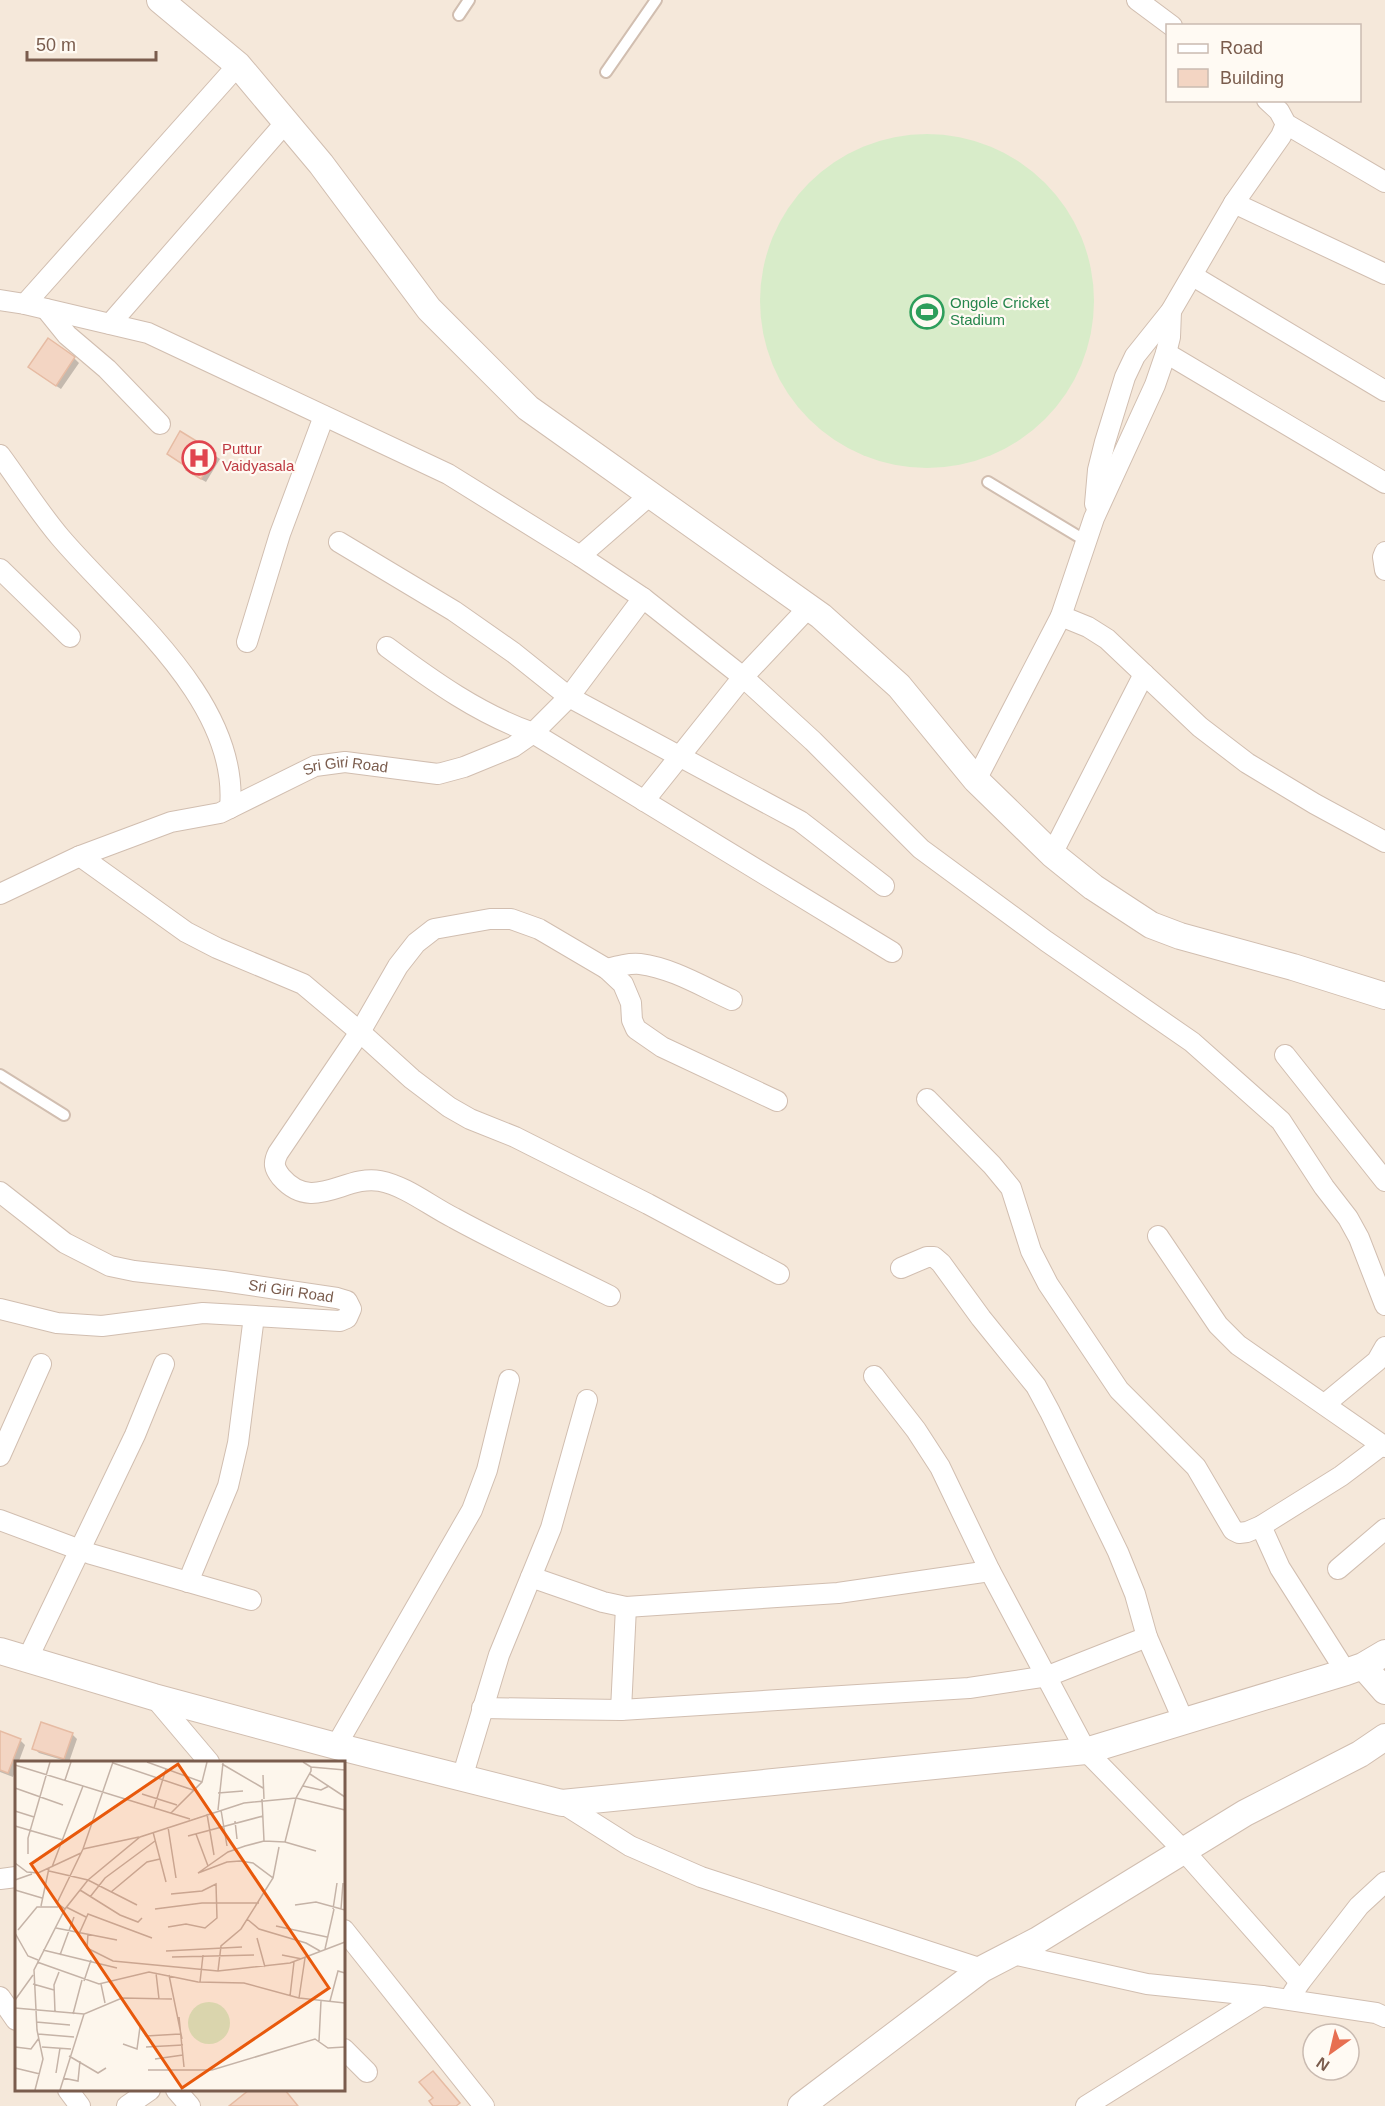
<svg xmlns="http://www.w3.org/2000/svg" width="1385" height="2106" viewBox="0 0 1385 2106" font-family="Helvetica,sans-serif">
	<style>
		.residential { fill: #f5e8da; fill-rule: evenodd }
		.grass { fill: #d8ecc9 }
		.shadow { fill: #0003 }
		.building { fill: #f3d5c3; stroke: #e6bba3; stroke-width: 1.5 }
		.lines { fill: none; stroke-linecap: round; stroke-linejoin: round }
		.service-casing { stroke: #d1beb0; stroke-width: 14 }
		.minor-casing { stroke: #d1beb0; stroke-width: 22 }
		.tertiary-casing { stroke: #d1beb0; stroke-width: 28 }
		.service { stroke: #fff; stroke-width: 10 }
		.minor { stroke: #fff; stroke-width: 20 }
		.tertiary { stroke: #fff; stroke-width: 26 }
		.labels { text-anchor: middle; stroke-width: 4.5; stroke-linejoin: round; paint-order: stroke }
		.leisure-label { font-size: 15px; fill: #27864d; stroke: #fffaf3; text-anchor: start }
		.health-label { font-size: 15px; fill: #be3a42; stroke: #fffaf3; text-anchor: start }
		.street-label { font-size: 15px; fill: #7a5c4d; stroke: #fffaf3 }
		.inset-road { fill: none; stroke: #c5b3a7; stroke-width: 1.5 }
		.view { fill: #e8590c; fill-opacity: 0.15; stroke: #e8590c; stroke-width: 3 }
		.inset-edge { fill: none; stroke: #7a5c4d; stroke-width: 3 }
	</style>
	<rect width="100%" height="100%" fill="#fdf6ec"/>
	<path class="residential" d="M0 0H1385V2106H0ZM1168 26H1360V100H1168ZM16 1762H344V2090H16ZM1313 2034H1349V2070H1313Z"/>
	<path class="grass" d="M760 301a167 167 0 1 1 334 0a167 167 0 1 1-334 0Z"/>
	<path class="shadow" d="M74 358 79 363 61 389 35 372Z
		M181 433 220 459 206 482 192 474 188 469V468L169 454Z
		M0 1733 20 1740 25 1745 13 1777 0 1772Z
		M72 1734 77 1739 69 1762 39 1753 34 1748Z"/>
	<path class="building" d="M48 338 75 357 56 386 28 367Z
		M180 431 216 453 201 479 186 470 187 467 167 454Z
		M41 1722 73 1733 64 1759 32 1749Z
		M0 1731 21 1739 8 1773 0 1770Z
		M433 2071 460 2103 456 2106H433L429 2101 433 2098 419 2082Z
		M249 2090H285L298 2106H229Z"/>
	<g class="lines">
		<defs>
			<path id="service" d="M459 15 469 0
				M606 72 656 0
				M988 482 1086 541
				M0 1075 64 1115"/>
			<g id="minor">
				<path d="M1137 0 1172 26"/>
				<path d="M1267 100 1279 111 1286 124 1385 182"/>
				<path d="M1234 203 1385 274"/>
				<path d="M1193 276 1385 391"/>
				<path d="M0 300 25 304 148 333 448 474 580 556 643 598 743 677 813 741 921 849 1046 941 1192 1042 1281 1121 1324 1187 1348 1218 1359 1238 1385 1305"/>
				<path d="M25 304 238 65"/>
				<path d="M46 309 67 335 107 369 160 424"/>
				<path d="M110 324 286 122"/>
				<path d="M1166 353 1385 483"/>
				<path d="M0 455C20 482 38 511 60 537 123 611 240 701 230 808"/>
				<path d="M1095 504 1098 470 1105 442 1125 377 1135 356 1171 311 1234 203 1281 136 1286 124"/>
				<path d="M339 542 454 611 514 653 569 697 800 821 884 886"/>
				<path d="M1385 552 1383 557 1385 570"/>
				<path d="M580 556 650 495"/>
				<path d="M0 569 70 637"/>
				<path d="M1061 616 1088 627 1107 639 1200 727 1247 763 1315 804 1385 842"/>
				<path d="M247 642 280 534 324 416"/>
				<path d="M387 647C433 681 479 714 533 733L892 952"/>
				<path d="M976 780 1061 616 1094 518 1155 385 1166 353 1170 337 1171 311"/>
				<path d="M644 801 743 677 809 607"/>
				<path d="M1052 854 1144 674"/>
				<path d="M80 856 186 932 217 948 303 984 360 1032 412 1079 449 1107 470 1119 515 1137 648 1204 779 1274"/>
				<path id="s1" d="M0 894 80 856 171 822 220 813 315 766 345 762 438 774 464 767 513 747 533 733 569 697 643 598"/>
				<path d="M607 969C618 966 629 963 640 964 672 968 703 987 732 1000"/>
				<path d="M1285 1055 1385 1181"/>
				<path d="M927 1099 992 1165 1011 1188 1031 1251 1048 1284 1119 1390 1196 1467 1233 1530 1239 1533 1247 1532 1261 1526 1341 1476 1382 1445"/>
				<path id="s2" d="M0 1192 65 1243 110 1266 134 1271 223 1281 337 1298 347 1301 351 1309 347 1318 340 1321 203 1313 102 1326 57 1323 0 1309"/>
				<path d="M1158 1236 1218 1325 1238 1345 1385 1447"/>
				<path d="M901 1268 927 1257H934L941 1263 981 1318 1036 1386 1050 1412 1118 1552 1135 1594 1147 1637 1184 1722"/>
				<path d="M610 1296C558 1270 505 1246 454 1218 430 1206 406 1186 380 1181 345 1174 313 1214 281 1177 274 1168 273 1163 278 1153L360 1032 398 966 416 943 434 929 490 919H511L539 929 607 969 623 984 631 1003 632 1020 636 1029 662 1047 777 1101"/>
				<path d="M874 1376 916 1430 940 1467 990 1571 1086 1751 1184 1851 1300 1982"/>
				<path d="M1325 1404 1377 1361 1385 1347"/>
				<path d="M0 1456 41 1364"/>
				<path d="M0 1520 91 1554 251 1600"/>
				<path d="M1261 1526 1280 1568 1346 1672"/>
				<path d="M1338 1569 1385 1529"/>
				<path d="M531 1577 603 1602 626 1607 838 1593 990 1571"/>
				<path d="M188 1582 228 1486 238 1443 254 1316"/>
				<path d="M27 1660 135 1435 164 1364"/>
				<path d="M154 1697 209 1762"/>
				<path d="M482 1708 621 1710 969 1688 1048 1676 1147 1637"/>
				<path d="M621 1710 626 1607"/>
				<path d="M336 1746 472 1510 487 1470 509 1380"/>
				<path d="M462 1778 499 1655 551 1528 587 1400"/>
				<path d="M562 1803 630 1846 701 1877 982 1969"/>
				<path d="M0 1879 16 1877"/>
				<path d="M344 1930 484 2106"/>
				<path d="M1013 1954 1147 1984 1262 1996 1376 2013 1385 2017"/>
				<path d="M1293 1993 1300 1982 1359 1906 1385 1882"/>
				<path d="M0 1997 16 2020"/>
				<path d="M344 2049 367 2072"/>
				<path d="M68 2090 80 2106"/>
				<path d="M176 2090 190 2106"/>
				<path d="M127 2106 150 2090"/>
				<path d="M1086 2106 1262 1996"/>
			</g>
			<path id="tertiary" d="M160 0 238 65 321 164 429 309 528 408 821 616 899 686 976 780 1052 854 1093 887 1151 925 1180 936 1293 967 1385 996
				M0 1651 154 1697 336 1746 562 1803 1086 1751 1346 1672 1363 1666 1385 1653
				M1363 1666 1385 1691
				M801 2106 982 1969 1038 1940 1245 1813 1360 1754 1385 1737"/>
		</defs>
		<use href="#service" class="service-casing"/>
		<use href="#minor" class="minor-casing"/>
		<use href="#tertiary" class="tertiary-casing"/>
		<use href="#service" class="service"/>
		<use href="#minor" class="minor"/>
		<use href="#tertiary" class="tertiary"/>
	</g>
	<defs>
		<symbol id="stadium-ring" viewBox="-11 -11 22 22"><circle r="9.5" fill="#fffaf3" stroke="#2e9e5b" stroke-width="1.5"/><path d="M0-5a6.5 5 0 1 0 0 10a6.5 5 0 1 0 0-10ZM-3.5-1.8h7v3.6h-7Z" fill="#2e9e5b"/></symbol>
		<symbol id="hospital-ring" viewBox="-11 -11 22 22"><circle r="9.5" fill="#fffaf3" stroke="#e0444e" stroke-width="1.5"/><path d="M-5-5h3v3.5h4V-5h3V5h-3V1.5h-4V5h-3Z" fill="#e0444e"/></symbol>
	</defs>
	<g fill-rule="evenodd">
		<use href="#stadium-ring" x="908" y="293" width="38" height="38"/>
		<use href="#hospital-ring" x="180" y="439" width="38" height="38"/>
	</g>
	<g class="labels">
		<g class="leisure-label">
			<text x="950" y="308">Ongole Cricket<tspan x="950" dy="17">Stadium</tspan></text>
		</g>
		<g class="health-label">
			<text x="222" y="454">Puttur<tspan x="222" dy="17">Vaidyasala</tspan></text>
		</g>
		<g class="street-label">
			<text dy="5" stroke="none"><textPath href="#s1" startOffset="372">Sri Giri Road</textPath></text>
			<text dy="5" stroke="none"><textPath href="#s2" startOffset="316">Sri Giri Road</textPath></text>
		</g>
	</g>
	<g transform="translate(15 1761)">
		<rect width="330" height="330" fill="#fdf6ec"/>
		<path d="M173 262a21 21 0 1 1 42 0a21 21 0 1 1-42 0Z" fill="#d8ecc9"/>
		<path class="inset-road" d="M132 1 187 21M98 2 178 29M207 3 248 27M0 4 175 58M296 6 330 9M295 13 330 36M248 14 249 38M50 19 56 1M288 25 306 29 314 25M0 27 48 44M203 32 228 30M127 33 162 44M247 38 249 80M139 47 151 8M203 49 208 2M206 49 212 85M0 50 19 56M156 52 187 21 192 1M192 53 199 94M220 60 222 78M0 65 48 79M153 66 161 117M138 71 151 121M181 73 193 105M173 75 248 55M270 81 301 90M68 88 124 76M13 93V77L35 1M0 102 12 111 23 112 66 92M37 106 68 25M34 110 73 119 122 144M258 117 264 86M0 119 17 113M0 129 27 137M65 129 105 154 123 161 127 157M96 131 132 101 145 98M75 136 90 117 140 80M280 144 301 141 330 149M26 145 34 107M51 146 71 156M50 148 42 142 68 88 98 1M140 148 187 142H244M318 148 322 122M326 148 328 122M232 158 244 168 291 182 305 190M261 165 312 176M153 166 171 163 190 167 202 157 201 123 187 130 156 133M41 167 102 179M3 169 22 146H43M0 172 13 195 23 199M64 173 73 153 137 177M73 173 72 187 98 200 203 210 275 202 330 181M242 177 250 206M310 188 319 148M28 189 102 207M151 190 227 186M45 194 59 156M267 194 287 198M157 196 239 194M22 201 84 223 134 211 183 221 229 222 284 237 330 242M203 210 206 185 226 168 258 117 238 102 225 100 212 101 183 112 213 91 230 85 249 80 270 81 281 37 296 10V6L288 1M141 212 144 238M154 214 167 278M69 220 76 199M185 221 188 194M18 223 39 229M86 223 90 242M275 235 279 201M284 237 290 197M0 239 18 214M315 240 323 210 330 212M0 247 69 253M40 251 39 224 44 211M58 253 67 219M164 256 169 306M21 261 55 264M23 273 59 276M304 280 306 240M108 283 122 288 125 266 131 275 165 273M0 286 16 288 24 277M27 286 56 288M131 286 168 284M54 295 83 312 91 307M140 298 168 294M0 307 25 313M133 309H197L300 278 313 287 330 286M41 312 45 287M48 317 63 320 65 300M20 329 28 298 22 269 19 209 50 148 73 119 125 76 229 42 281 37 330 49M45 329 69 253 107 237 157 238"/>
		<path class="view" d="M163 3 314 227 167 327 16 103Z"/>
		<rect width="330" height="330" class="inset-edge"/>
	</g>
	<rect x="1166" y="24" width="195" height="78" fill="#fffaf3" stroke="#cabbb1" stroke-width="1.5"/>
	<rect x="1178" y="44" width="30" height="9" fill="#ffffff" stroke="#cabbb1" stroke-width="1.5"/>
	<text x="1220" y="54" font-size="18" fill="#7a5c4d">Road</text>
	<rect x="1178" y="69" width="30" height="18" fill="#f3d5c3" stroke="#cabbb1" stroke-width="1.5"/>
	<text x="1220" y="84" font-size="18" fill="#7a5c4d">Building</text>
	<g transform="translate(1331 2052) rotate(214)"><circle r="28" fill="#fffaf3" stroke="#cabbb1" stroke-width="1.5"/>
	<path d="M0-4.5L10 22L0 15L-10 22Z" fill="#e76f51"/>
	<text y="-9" font-size="16" font-weight="bold" text-anchor="middle" fill="#7a5c4d">N</text>
	</g>
	<path d="M27 51v9h129v-9" fill="none" stroke="#7a5c4d" stroke-width="3"/>
	<text x="36" y="51" font-size="18" fill="#7a5c4d" stroke="#fffaf3" stroke-width="4.5" paint-order="stroke">50 m</text>
</svg>
